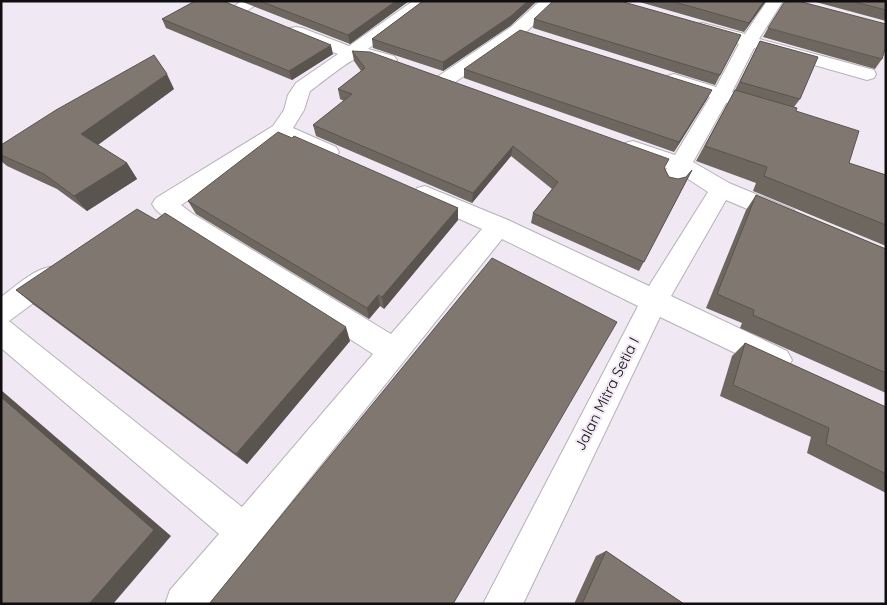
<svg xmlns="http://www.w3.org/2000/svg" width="887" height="605" viewBox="0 0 887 605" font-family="Quicksand,sans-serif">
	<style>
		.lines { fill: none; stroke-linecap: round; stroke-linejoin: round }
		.minor-casing { stroke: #b7b0b9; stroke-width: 2 }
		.minor { fill: #fff; fill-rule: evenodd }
		.wall { fill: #6e6760 }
		.shaded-wall { fill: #5a544e }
		.building { fill: #807870; stroke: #5a544e }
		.labels { text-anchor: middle; stroke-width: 4; stroke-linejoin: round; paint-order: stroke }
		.street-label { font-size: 15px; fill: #100e11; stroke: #f0e8f2 }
	</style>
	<rect width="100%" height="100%" fill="#f0e8f2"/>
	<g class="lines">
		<defs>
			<path id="minor" d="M241 1H262L245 12H233L231 9Z
				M413 1H432L368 49 394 56 397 60 394 64C382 67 369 58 356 59 349 60 319 85 310 91L304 110 293 128 336 147 339 152 336 157C319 162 298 147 282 140L181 205 193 214 391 334 482 229 417 200 413 194 417 188 425 186 508 220 649 286 708 192 685 177 680 185 672 187 664 185 661 179 667 168 625 153 622 148 625 143 633 141 675 155 710 97 667 84 664 80 667 76 674 74 716 87 739 44 696 32 693 28 696 24 702 23 745 34 767 1H783L759 39 874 70 876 74 874 78 867 80 754 48 732 92 774 105 777 109 774 113 767 115 726 103 693 162 729 183 794 210 797 216 794 222 785 225 726 200 671 296 787 351 792 360 787 369 777 373 660 317 523 604H483L638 306 502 239 209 604H165L170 590 219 534 1 348V297C18 285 41 261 62 268L66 275 62 282 9 321 242 507 373 354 175 226 156 210 152 204 156 198 273 126 284 110 288 95 296 83 338 54 290 36 287 32 290 28 296 27 302 28 349 46Z
				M540 1H558L523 35 451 85 444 87 437 85 434 81 437 77 511 27Z"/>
		</defs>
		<use href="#minor" class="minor-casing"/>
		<use href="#minor" class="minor"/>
	</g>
	<path class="wall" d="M240 1H409L350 44Z
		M423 1H537L510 26 443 71 373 48 372 39Z
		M636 1H766L744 32Z
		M812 1H886V21Z
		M162 19 333 54 292 80 166 28Z
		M534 19 741 35 715 85 533 28Z
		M768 28 882 59 875 69 763 37Z
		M760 41 800 99 794 107 796 111 849 163 886 175V246L753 191 756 183 696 161 735 90Z
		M352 51 665 168 669 177 678 179 686 177 692 170 639 271 531 223 533 213 552 189 511 156 472 203 316 136 313 125 344 101 340 99 338 89 361 71 354 61Z
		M464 69 707 99 674 152 464 78Z
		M174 89 98 145 127 163 137 179 87 211 57 189 7 166 1 161V145Z
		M292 138 458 208V220L384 309 380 306 369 319 196 214 188 201Z
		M756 195 886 249V393L740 328 742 323 706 308 746 210Z
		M16 290 350 341 247 464 34 305Z
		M745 343 886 407V493L807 453 811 437 720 396 732 356Z
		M606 551 684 604H574L596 556Z"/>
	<path class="shaded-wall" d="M396 1H409L350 44 348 35Z
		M528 1H537L510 26 443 71V62Z
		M764 1H766L744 32 749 23Z
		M331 45 333 54 292 80 289 71Z
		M167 74 174 89 92 149 81 134Z
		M712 90 707 99 674 152 679 142Z
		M513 146 511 156 472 203 473 193Z
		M127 163 137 179 87 211 74 196Z
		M458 208V220L384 309 382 297Z
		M378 295 380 306 369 319 367 308Z
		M346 327 350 341 247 464 236 454Z
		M1 390 171 536 113 604H89L1 397Z"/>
	<path class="building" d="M195 1H223L331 45 289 71 162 19Z
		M260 1H396L348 35Z
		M423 1H528L511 16 443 62 372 39Z
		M553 1H620L741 35 720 75 534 19Z
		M671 1H764L749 23Z
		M785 1H798L886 24V46L882 59 768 28Z
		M851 1H886V10Z
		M520 30 712 90 679 142 464 69Z
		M760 41 818 57 800 99 740 82Z
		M352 51 370 52 669 159 664 168 669 177 678 179 686 177 692 170 644 262 533 213 558 182 513 146 473 193 313 125 352 94 338 89 365 68Z
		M154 55 167 74 81 134 127 163 74 196 44 174 1 155V145L56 110Z
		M735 90 797 108 796 111 859 131 849 163 886 175V225L764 176 767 167 705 146Z
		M278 132 292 138 294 136 458 208 382 297 378 295 367 308 188 201Z
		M756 195 886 249V373L753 315 754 310 717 294Z
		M137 209 156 220 165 213 346 327 236 454 16 290Z
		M492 258 617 322 453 604H209Z
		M745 343 886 407V474L826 444 829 428 733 385Z
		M1 397 154 530 89 604H1Z
		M606 551 684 604H582Z"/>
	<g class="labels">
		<g class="street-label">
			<text transform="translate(607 394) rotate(-63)" y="5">Jalan Mitra Setia I</text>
		</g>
	</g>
	<rect width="887" height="605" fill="none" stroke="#100e11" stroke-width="5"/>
</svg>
